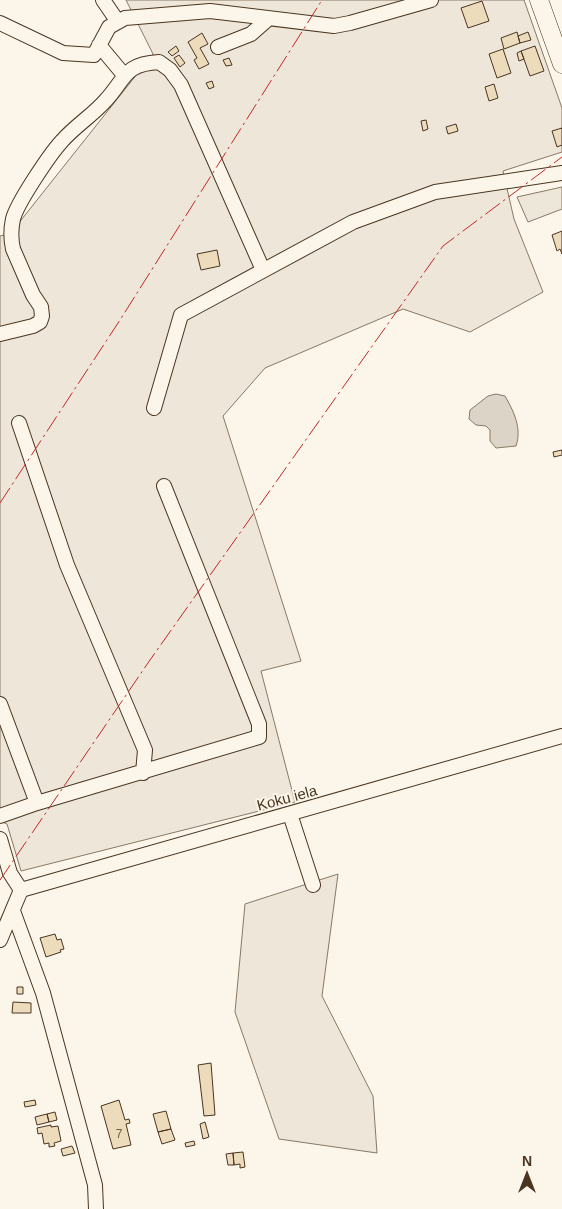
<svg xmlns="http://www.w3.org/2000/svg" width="562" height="1209" viewBox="0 0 562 1209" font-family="Arial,sans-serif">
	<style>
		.green { fill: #ede6d9; stroke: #887966 }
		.parking { fill: #ede7d9; stroke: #887966 }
		.water { fill: #dcd4c6; stroke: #887966 }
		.building { fill: #ecdcbc; stroke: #4a3520 }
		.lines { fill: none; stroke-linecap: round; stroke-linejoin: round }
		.minor-casing { stroke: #4a3520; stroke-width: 16 }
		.major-casing { stroke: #4a3520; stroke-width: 19 }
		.minor { stroke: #fbf6e9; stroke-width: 14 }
		.major { stroke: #fbf6e9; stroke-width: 18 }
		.power { stroke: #c62828; stroke-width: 1; stroke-dasharray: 18 4 2.5 4; stroke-linecap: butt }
		.labels { text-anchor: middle; stroke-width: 4; stroke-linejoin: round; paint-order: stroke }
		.number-label { font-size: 12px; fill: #725f47 }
		.street-label { font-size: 15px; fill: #4a3520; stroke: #fbf6e9 }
	</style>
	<rect width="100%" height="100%" fill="#fbf6e9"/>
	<path class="green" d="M126 0H524L562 108V152L503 171 514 219 543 292 470 332 403 309 265 368 223 416 301 661 261 671 295 802 21 871 7 824 0 821V236L10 234 153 54Z
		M338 874 322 996 373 1096 377 1153 279 1139 235 1012 245 904Z"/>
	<path class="parking" d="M562 187V209L528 222 517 197Z"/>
	<path class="water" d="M496 394 505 396C514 412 522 428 516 446L496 448 490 441V430L486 426 476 425 469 419 470 410 488 396Z"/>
	<path class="building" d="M482 1 489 21 468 28 461 8Z
		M517 32 520 43 504 49 501 38Z
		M528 32 531 40 520 43 518 36Z
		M202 33 208 44 200 48 209 64 199 69 194 60 197 58 188 42Z
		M176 46 179 51 172 56 168 52Z
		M535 46 544 71 530 76 521 51Z
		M503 49 511 73 497 78 489 54Z
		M521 51 524 59 519 61 517 53Z
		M179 55 185 63 180 67 174 58Z
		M229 58 232 65 226 66 223 60Z
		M212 81 214 87 209 89 206 83Z
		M494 84 498 98 489 101 485 87Z
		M426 120 428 129 423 131 421 121Z
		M456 124 458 131 448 134 446 127Z
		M562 128V145L557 147 552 131Z
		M562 231V254L560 249 557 251 552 235Z
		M217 250 220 266 201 270 197 254Z
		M562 450V455L554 457 553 452Z
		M55 934 57 940 61 939 64 949 60 950 61 952 46 957 40 938Z
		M17 987H23V994H17Z
		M13 1002 31 1003V1013H12Z
		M211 1063 215 1115 204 1116 198 1065Z
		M35 1100 36 1105 25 1107 24 1102Z
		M119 1100 125 1120 129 1119 130 1123 126 1124 131 1145 113 1149 101 1106Z
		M166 1111 171 1129 158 1132 153 1114Z
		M55 1112 57 1120 49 1122 47 1114Z
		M47 1114 49 1122 37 1125 35 1117Z
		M205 1122 209 1137 203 1139 200 1124Z
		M51 1125V1127L58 1126 61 1141 54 1143 55 1146 49 1147V1143L44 1144 42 1133 38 1134 37 1128Z
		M171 1129 175 1140 162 1144 158 1132Z
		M194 1141 195 1145 186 1147 185 1143Z
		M72 1146 75 1153 63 1156 61 1149Z
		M243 1152 245 1167 240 1168V1164L234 1165 233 1153Z
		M233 1153 234 1165H228L226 1154Z"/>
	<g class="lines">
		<defs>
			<path id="minor" d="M103 0 118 22
				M0 23 63 53 94 55 109 27 125 18 210 11 334 26 350 23 431 0
				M99 45 124 75
				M218 47 251 34 268 19
				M0 334 33 326 40 322 42 316 41 307 33 295 13 249C11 240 11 228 13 219 17 203 50 154 62 141 75 126 93 115 106 100 126 78 124 64 159 62L170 70 181 85 263 270
				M154 408 181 315 353 222 435 192 562 173
				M19 423 67 565 145 750 143 773
				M0 704 37 803
				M290 814 313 885
				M0 816 37 803 259 737V724L164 486
				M0 839 10 873 21 890
				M21 890C201 838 382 789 562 736
				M13 911 43 993 95 1185 96 1209
				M0 940 21 890"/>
			<path id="major" d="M539 0 562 64"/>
		</defs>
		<use href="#minor" class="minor-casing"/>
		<use href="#major" class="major-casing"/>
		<use href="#minor" class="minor"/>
		<use href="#major" class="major"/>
		<path class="power" d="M0 503 120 320 322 0
			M0 880 150 660 443 246 562 157"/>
	</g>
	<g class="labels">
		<g class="number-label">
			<text x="119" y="1138">7</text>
		</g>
		<g class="street-label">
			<text transform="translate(287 798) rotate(-15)" y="5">Koku iela</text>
		</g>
	</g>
	<g transform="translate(527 1174)" stroke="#fbf6e9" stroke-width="4" paint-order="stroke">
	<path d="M0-4L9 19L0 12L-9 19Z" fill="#4a3520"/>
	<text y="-8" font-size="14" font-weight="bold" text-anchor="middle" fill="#4a3520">N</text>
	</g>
</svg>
